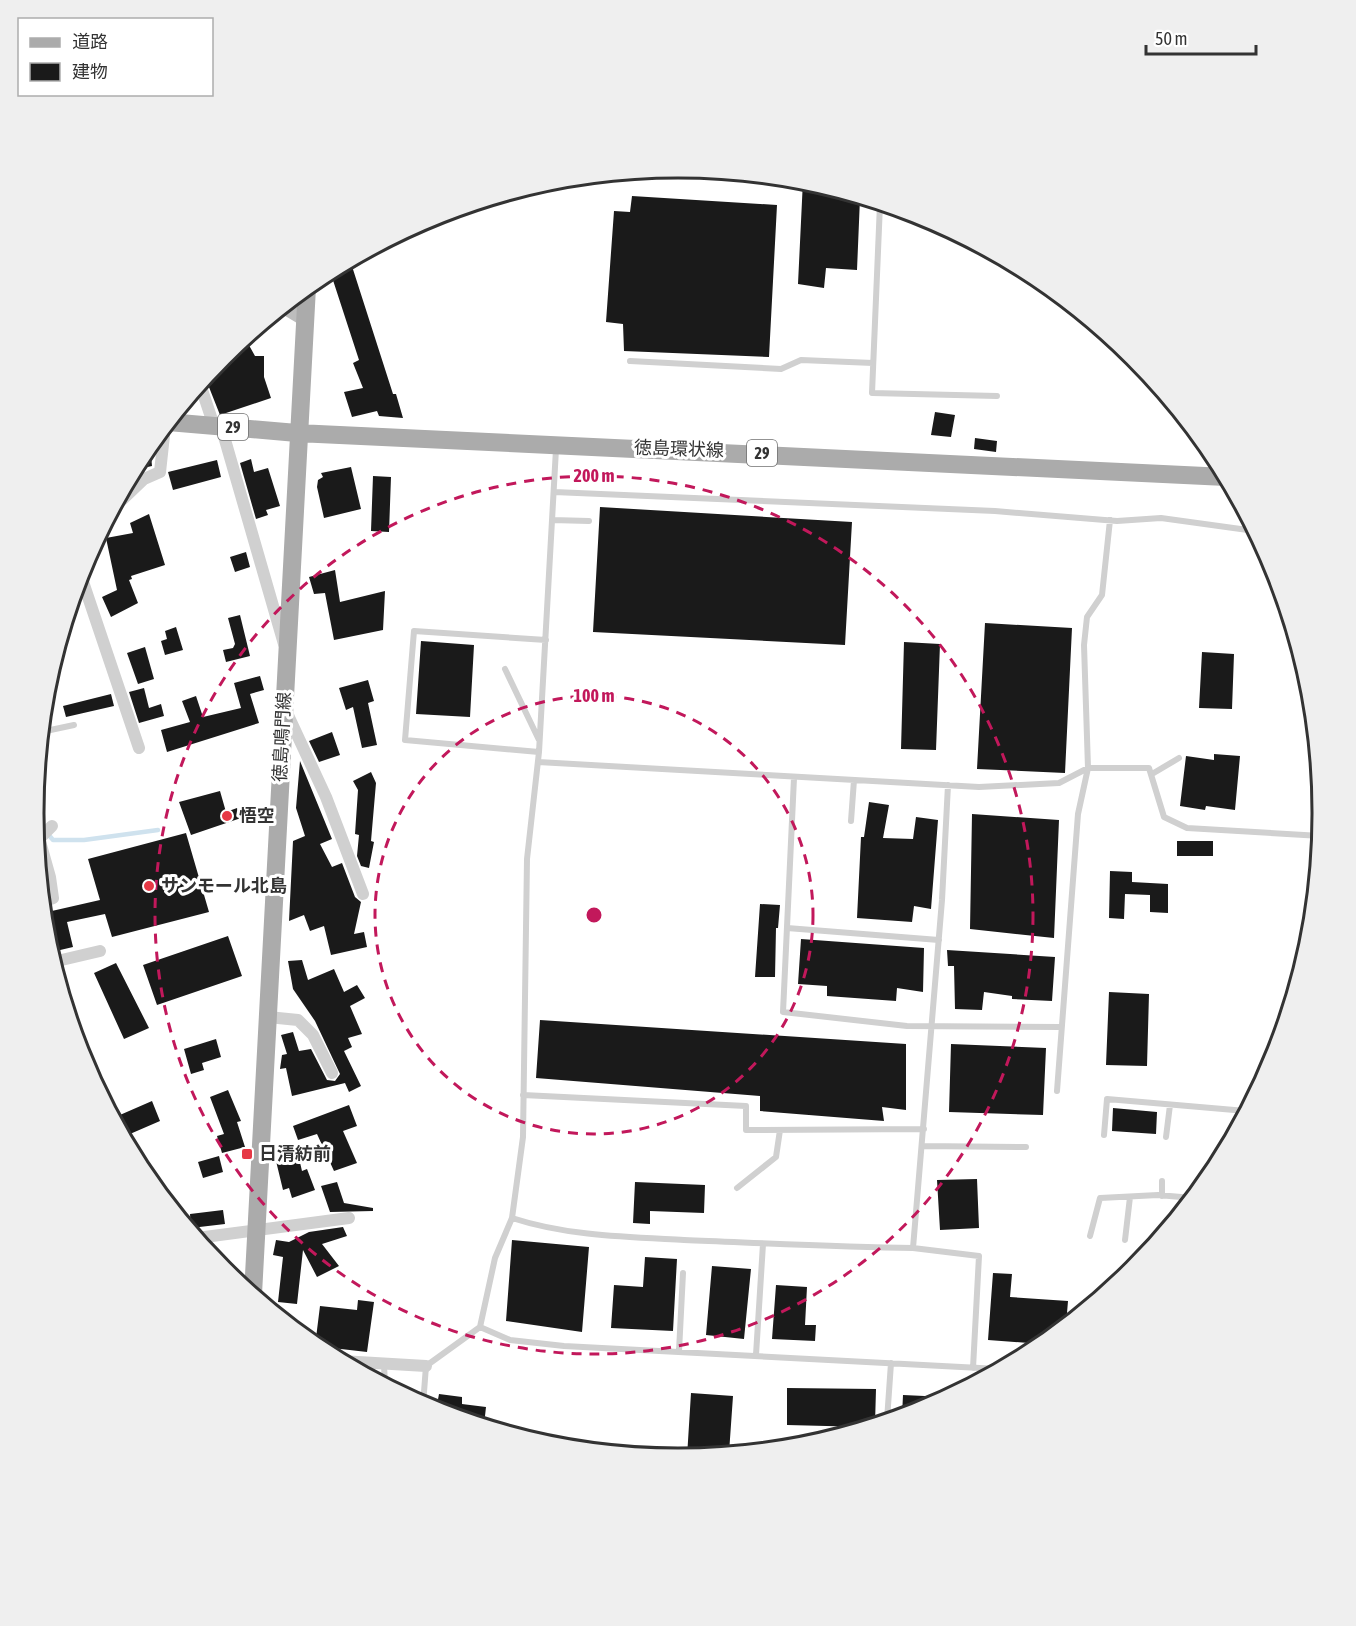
<svg xmlns="http://www.w3.org/2000/svg" width="1356" height="1626" viewBox="0 0 1356 1626" font-family="'Asap Condensed','Noto Sans JP',sans-serif">
	<style>
		.lines { fill: none; stroke-linecap: round; stroke-linejoin: round }
		.stream { stroke: #cfe2ee; stroke-width: 4.5 }
		.building { fill: #1a1a1a }
		.lane { stroke: #d0d0d0; stroke-width: 6 }
		.street { stroke: #d0d0d0; stroke-width: 12 }
		.secondary { stroke: #bdbdbd; stroke-width: 16 }
		.primary { stroke: #ababab; stroke-width: 18 }
		.ring { fill: none; stroke: #c2185b; stroke-width: 3; stroke-dasharray: 10 8 }
		.poi-dot { fill: #e63946; stroke: #fff; stroke-width: 2 }
		.labels { text-anchor: middle; stroke-width: 6; stroke-linejoin: round; paint-order: stroke }
		.shield { fill: #fff; stroke: #707070; stroke-width: 1.5 }
		.shield-label { font-size: 16px; font-weight: bold; fill: #333 }
		.street-label { font-size: 18px; fill: #333; stroke: #fff }
		.poi-label { font-size: 18px; font-weight: bold; fill: #333; stroke: #fff; text-anchor: start }
		.rim { fill: none; stroke: #333; stroke-width: 3 }
		.centre { fill: #c2185b; stroke: #fff; stroke-width: 3 }
		.ring-label { font-size: 18px; text-anchor: middle; font-weight: bold; fill: #c2185b; stroke: #fff; stroke-width: 6; stroke-linejoin: round; paint-order: stroke }
	</style>
	<rect width="100%" height="100%" fill="#fff"/>
	<g class="lines">
		<path class="stream" d="M35 792 43 828 53 840H84L158 830"/>
	</g>
	<path class="building" d="M803 180 860 198 857 270 826 268 824 288 798 284Z
		M632 196 777 205 769 357 624 351 623 324 606 322 614 211 630 212Z
		M350 260 393 394H396L403 418 379 416 377 411 352 417 344 392 363 388 353 363 359 360 330 271Z
		M245 338 255 356H264V377L271 398 220 415 205 377 222 357Z
		M935 412 955 415 951 437 931 435Z
		M975 438 997 441 996 452 974 449Z
		M150 445 152 466 134 470 142 454Z
		M251 459 254 472 268 468 280 506 266 510 268 515 256 519 240 463Z
		M217 460 221 477 173 490 168 472Z
		M351 467 361 509 324 518 317 487 318 480 323 477 321 473Z
		M373 476 391 477 389 532 371 531Z
		M600 507 852 522 845 645 593 632Z
		M149 514 165 565 131 576 132 579 129 580 138 603 111 617 102 597 117 590 106 538 133 533 130 523Z
		M246 552 250 567 235 572 230 557Z
		M335 570 340 602 385 591 383 630 334 640 325 593 314 594 309 577Z
		M240 615 250 656 226 662 223 650 233 648 235 644 228 618Z
		M985 623 1072 628 1065 773 977 769Z
		M176 627 183 650 165 655 161 641 167 639 165 631Z
		M421 641 474 645 470 717 416 714Z
		M904 642 940 644 936 750 901 749Z
		M145 647 154 679 138 684 127 653Z
		M1202 652 1234 654 1232 709 1199 708Z
		M260 676 264 690 250 694 259 723 167 752 161 730 190 722 182 701 196 696 203 717 241 708 234 683Z
		M368 680 374 701 368 703 377 745 362 748 353 707 346 710 339 688Z
		M144 688 149 708 161 704 164 716 139 723 129 692Z
		M111 694 114 706 66 717 63 706Z
		M332 732 340 755 319 762 309 741Z
		M1214 754 1240 756 1235 810 1206 806 1205 810 1180 806 1186 756 1214 760Z
		M300 761 332 839 320 844 332 867 342 863 355 897 361 902 354 934 364 932 367 947 331 955 324 926 310 931 304 915 289 921 293 841 305 836 296 808Z
		M371 772 376 783 371 841 374 842 369 868 361 866 357 856 359 835 355 834 358 790 353 781Z
		M220 791 226 812 237 808 241 818 191 835 179 802Z
		M869 802 889 805 883 838 913 839 916 817 938 820 931 909 914 906 912 922 857 918 861 837H864Z
		M972 814 1059 820 1054 938 970 929Z
		M186 833 209 912 112 937 105 914 67 922 73 947 56 951 43 913 100 900 88 859Z
		M1177 841H1213V856H1177Z
		M1110 871 1132 872V882L1168 884V913L1150 912V895L1125 894 1124 919 1109 918Z
		M760 904 780 905 778 928H776L775 977H755Z
		M228 936 242 976 157 1005 143 965Z
		M801 939 924 948 923 992 897 988 896 1001 827 996V986L798 984Z
		M947 950 1055 957 1052 1001 1012 999V996L984 992 982 1010 955 1009 954 966H948Z
		M302 960 308 980 334 969 344 992 357 985 365 998 350 1006 362 1034 348 1038 352 1047 344 1051 361 1086 349 1092 345 1083 292 1096 286 1068 280 1069 282 1055 287 1054 281 1035 293 1032 299 1051 311 1049 327 1080 335 1081 340 1074 315 1021 293 989 288 961Z
		M116 963 149 1028 124 1039 94 973Z
		M1109 992 1149 994 1147 1066 1106 1065Z
		M540 1020 906 1044V1110L882 1107 884 1121 760 1111V1096L536 1078Z
		M216 1039 221 1057 202 1063 204 1070 191 1074 184 1049Z
		M951 1044 1046 1048 1043 1115 949 1112Z
		M228 1090 241 1121 237 1122 245 1147 222 1153 217 1136 224 1134 210 1097Z
		M152 1101 160 1121 123 1137 113 1118Z
		M349 1105 357 1126 343 1131 357 1163 334 1171 317 1134 298 1140 293 1126Z
		M1113 1108 1157 1112 1156 1134 1112 1131Z
		M298 1154 302 1171 307 1169 315 1190 292 1198 289 1188 283 1190 276 1161Z
		M219 1156 223 1172 203 1178 198 1162Z
		M977 1179 979 1228 940 1230 937 1180Z
		M337 1182 344 1203 373 1208V1211L330 1212 321 1186Z
		M635 1182 705 1185 704 1213 650 1211V1224L633 1223Z
		M223 1210 225 1224 191 1228 190 1214Z
		M343 1227 347 1236 322 1244 339 1266 317 1277 303 1250 297 1304 278 1302 283 1257 273 1255 276 1240 289 1242 309 1232Z
		M512 1240 589 1247 582 1332 506 1321Z
		M645 1257 677 1259 673 1331 611 1328 614 1285 643 1287Z
		M712 1266 751 1269 744 1339 706 1335Z
		M993 1273 1012 1274 1010 1297 1068 1301 1066 1325 1042 1344 988 1340Z
		M776 1285 807 1287 805 1325H816L815 1341 772 1339Z
		M358 1300 374 1302 367 1352 315 1346 320 1306 357 1310Z
		M787 1388 876 1389 875 1424 866 1427 787 1425Z
		M691 1393 733 1396 729 1453 687 1457Z
		M439 1394 462 1397V1404L486 1407 484 1425 436 1410Z
		M903 1395 946 1397 925 1409 902 1416Z"/>
	<g class="lines">
		<path class="lane" d="M880 204 872 393 997 396
			M630 361 781 369 801 360 873 363
			M554 492 995 511 1117 521 1161 518 1255 531
			M552 520 589 521
			M505 669 539 740
			M41 732 74 725
			M539 752 405 740 414 631 546 640
			M538 762 979 787 1059 783 1088 768H1149L1164 817 1187 828 1321 836
			M1152 774 1179 758
			M794 778 783 1012 907 1026 1060 1027
			M948 785 942 900 913 1248 979 1256 973 1368
			M851 821 854 780
			M787 928 939 940
			M1057 1091 1078 814 1088 768 1084 645 1087 617 1102 595 1110 520
			M523 1095 746 1106V1130L924 1129
			M1104 1135 1107 1099 1246 1111
			M1166 1137 1170 1105
			M922 1146 1026 1147
			M1162 1181V1196
			M737 1188 776 1157 780 1130
			M512 1218C567 1236 627 1237 684 1240 761 1243 837 1247 913 1248
			M1090 1236 1100 1198 1158 1195 1193 1198
			M1125 1240 1130 1197
			M480 1327 510 1340 564 1346 999 1369
			M679 1351 683 1273
			M756 1355 763 1244
			M384 1365 385 1384
			M367 1375 369 1363
			M423 1405 426 1366 480 1327 495 1258 512 1218 523 1137 527 859 539 752 556 449
			M887 1420 891 1363"/>
		<path class="street" d="M200 384 214 426
			M221 426 284 644
			M117 500H122L144 479 160 472 165 426
			M80 573 139 748
			M287 713 326 797 363 894
			M34 820 50 877 53 898 42 902
			M40 838 52 826
			M53 962 100 951
			M268 1017 298 1020 313 1035 332 1073
			M197 1238 349 1218
			M341 1361 426 1366"/>
		<path class="secondary" d="M284 306 304 318"/>
		<path class="primary" d="M168 422 297 433 1226 477
			M253 1294 307 287"/>
	</g>
	<g class="ring">
		<circle cx="594" cy="915" r="219"/>
		<circle cx="594" cy="915" r="439"/>
	</g>
	<g class="poi-dot">
		<circle cx="227" cy="816" r="6"/>
		<circle cx="149" cy="886" r="6"/>
		<rect x="241" y="1148" width="12" height="12" rx="3"/>
	</g>
	<g class="labels">
		<g class="shield">
			<rect x="218" y="414" width="30" height="26" rx="4.5"/>
			<rect x="747" y="440" width="30" height="26" rx="4.5"/>
		</g>
		<g class="shield-label">
			<text x="233" y="433">29</text>
			<text x="762" y="459">29</text>
		</g>
		<g class="street-label">
			<text transform="translate(679 449) rotate(2)" y="6">徳島環状線</text>
			<text transform="translate(282 737) rotate(-87)" y="6">徳島鳴門線</text>
		</g>
		<g class="poi-label">
			<text x="239" y="822">悟空</text>
			<text x="161" y="892">サンモール北島</text>
			<text x="259" y="1160">日清紡前</text>
		</g>
	</g>
	<path d="M0 0H1356V1626H0ZM678 178H678A634 634 0 0 1 1312 812V814A634 634 0 0 1 678 1448H678A634 634 0 0 1 44 814V812A634 634 0 0 1 678 178Z" fill="#efefef" fill-rule="evenodd"/>
	<path class="rim" d="M678 178H678A634 634 0 0 1 1312 812V814A634 634 0 0 1 678 1448H678A634 634 0 0 1 44 814V812A634 634 0 0 1 678 178Z"/>
	<circle cx="594" cy="915" r="9" class="centre"/>
	<g class="ring-label">
		<text x="594" y="482">200 m</text>
		<text x="594" y="702">100 m</text>
	</g>
	<rect x="18" y="18" width="195" height="78" fill="#ffffff" stroke="#adadad" stroke-width="1.5"/>
	<rect x="30" y="38" width="30" height="9" fill="#ababab" stroke="#adadad" stroke-width="1.5"/>
	<text x="72" y="48" font-size="18" fill="#333333">道路</text>
	<rect x="30" y="63" width="30" height="18" fill="#1a1a1a" stroke="#adadad" stroke-width="1.5"/>
	<text x="72" y="78" font-size="18" fill="#333333">建物</text>
	<path d="M1146 45v9h110v-9" fill="none" stroke="#333333" stroke-width="3"/>
	<text x="1155" y="45" font-size="18" fill="#333333" stroke="#ffffff" stroke-width="4.5" paint-order="stroke">50 m</text>
</svg>
